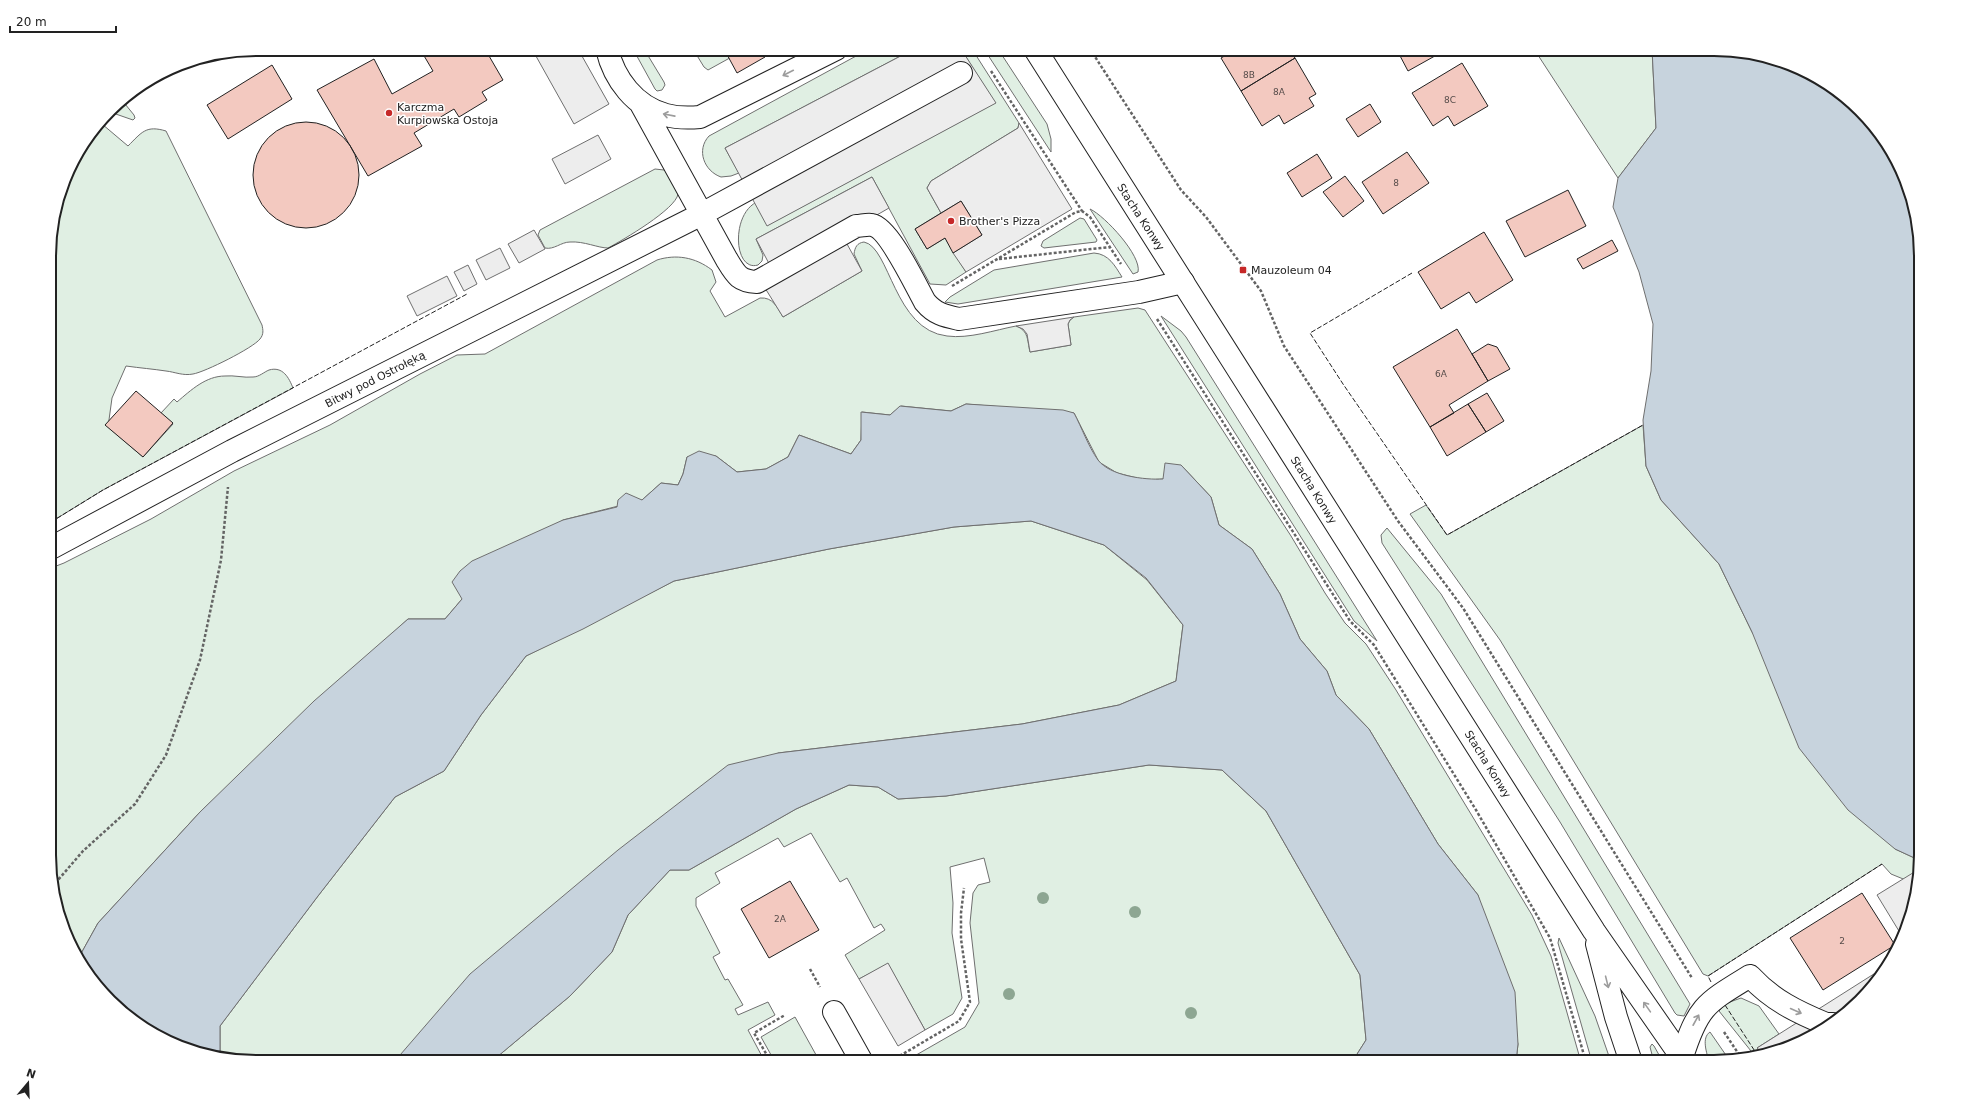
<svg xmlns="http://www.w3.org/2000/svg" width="1970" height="1111" viewBox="0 0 1970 1111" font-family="'DejaVu Sans',sans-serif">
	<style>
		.green { fill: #e0efe3; stroke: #6f6f6f }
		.parking { fill: #ededed; stroke: #6f6f6f }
		.water { fill: #c7d3dd; stroke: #6f6f6f }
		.building { fill: #f3c9c0; stroke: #222 }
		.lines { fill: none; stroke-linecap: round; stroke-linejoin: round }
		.minor-casing { stroke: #222; stroke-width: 24 }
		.major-casing { stroke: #222; stroke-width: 24 }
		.path { stroke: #646464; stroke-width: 2.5; stroke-dasharray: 3 2; stroke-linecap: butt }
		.minor { stroke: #fff; stroke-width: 22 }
		.major { stroke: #fff; stroke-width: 22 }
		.fence { stroke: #222; stroke-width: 1; stroke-dasharray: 5 2; stroke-linecap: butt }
		.tree { fill: #8da692 }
		.oneway { stroke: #9c9c9c }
		.poi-dot { fill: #c62828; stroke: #fff; stroke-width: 1.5 }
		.labels { text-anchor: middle; stroke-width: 3; stroke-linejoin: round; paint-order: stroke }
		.number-label { font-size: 9px; fill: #564c4a }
		.poi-label { font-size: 11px; fill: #222; stroke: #fff; text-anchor: start }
		.street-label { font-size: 11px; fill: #222; stroke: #fff }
		.rim { fill: none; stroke: #222; stroke-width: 2 }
	</style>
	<rect width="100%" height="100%" fill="#fff"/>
	<path class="green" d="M633 49H644L664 82 665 85 662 90 657 91 655 89Z
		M693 49H746L708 70 704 67Z
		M869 49H914L725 148 739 173 731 176 721 177C704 171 696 150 709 136Z
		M961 49H972L1019 123 1018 128 931 181 927 188 941 213 915 229 927 249 945 238 966 272 946 285 930 284 872 177 756 239 763 255 762 261 758 265C734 272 731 217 755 203L768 225 995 103Z
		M984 49H998L1047 124 1051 139V152Z
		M1534 49H1652L1656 128 1618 178Z
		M121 99 134 115 135 118 133 120 110 112Z
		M102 124 128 146C142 132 146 125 166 131L262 325C263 330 264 334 260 339 253 348 205 372 193 374 183 376 175 372 166 371 153 369 140 368 126 366L112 398 108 427 143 457 173 424 161 413 174 399 177 402C191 390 206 376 225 376 234 375 244 378 253 377 259 377 264 372 269 370 283 366 289 378 293 388L103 490 51 522V229L70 164Z
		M655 169 664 170 672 174C674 179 679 188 678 194 676 209 623 240 608 248 598 248 584 241 570 242 561 242 554 250 545 248L538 235 540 230Z
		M1090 209C1105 216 1142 256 1138 272L1133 274Z
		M1080 218 1084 219 1097 240 1096 242 1044 248 1041 246 1043 241Z
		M864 242C890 247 894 330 947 336 969 339 995 330 1016 326 1029 331 1027 340 1030 352L1071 345 1068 324 1070 320 1074 317 1138 308 1145 310 1291 536 1325 593 1345 623 1366 644 1396 690 1532 915 1551 956 1579 1055V1062H1516L1518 1044 1478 895 1438 844 1369 729 1336 695 1327 671 1300 639 1280 594 1252 549 1219 525 1211 497 1181 465 1163 479 1145 480 1117 473 1099 462 1074 413 966 404 951 411 901 406 890 415 862 412 861 440 851 454 799 435 788 457 766 469 737 472 716 456 687 457 683 474 678 485 661 483 642 500 563 520 462 599 445 619H408L200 812 98 923 78 959 65 934 51 882V568L64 563 151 519 234 471 330 425 420 374 457 355 485 354 657 260C676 254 695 257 712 270L716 282 710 291 725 317 760 298C773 297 777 307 783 317L862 271 854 254C855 247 857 243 864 242Z
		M1094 253C1109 254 1115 266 1122 277L958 304 945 302 950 297 994 270Z
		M1161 316 1181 331 1186 337 1377 641 1354 621Z
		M1643 425 1646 466 1661 500 1719 564 1752 632 1895 849 1921 861 1918 885 1891 874 1882 864 1708 976 1703 974 1500 640 1410 514 1426 505 1447 535Z
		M1031 521 1104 545 1147 580 1183 625 1176 681 1119 705 1022 724 778 753 394 1062H256L220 1057V1026L318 896 395 797 444 771 481 715 526 656 674 581 829 549 954 527Z
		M1387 528 1441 594 1690 1004 1684 1016 1677 1015 1675 1013 1560 822 1382 543 1381 535Z
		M1149 765 1222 770 1266 811 1360 975 1366 1040 1352 1062H904L965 1027 979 1003 970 923 973 893 978 885 990 882 984 858 950 867 953 903 952 933 962 998 953 1014 925 1030 888 964 859 979 845 955 885 930 881 924 874 928 847 878 840 882 811 833 784 847 778 838 715 873 720 883 696 898V906L720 953 713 957 725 980 728 979 743 1005 735 1009 738 1015 768 1002 775 1015 748 1030 765 1062H491L570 996 612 952 628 915 670 870H689L796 809 849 785 878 787 898 799 946 796Z
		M1559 938 1595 1016 1611 1062H1592L1558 943Z
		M1741 998 1759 1006 1779 1034 1757 1048 1764 1054 1755 1056 1719 1011 1727 1003Z
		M795 1017 820 1062H775L761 1037Z
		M1710 1032 1730 1061 1709 1062C1707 1053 1701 1038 1710 1032Z
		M1652 1044 1654 1046 1663 1062H1654L1650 1047Z"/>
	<path class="parking" d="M532 49H578L609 104 574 124Z
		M914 49H961L996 103 767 226 725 148Z
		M1019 123 1072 209 966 272 953 253 982 235 961 201 941 213 927 188 931 181 1018 128Z
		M598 135 611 159 565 184 552 159Z
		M872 177 889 208 842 235 862 271 783 317 760 280 774 273 756 239Z
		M534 230 545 249 519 263 508 244Z
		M500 248 510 268 486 280 476 260Z
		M468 265 477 284 464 291 454 272Z
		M447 276 457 296 417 316 407 296Z
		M1074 317 1070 320 1068 324 1071 345 1030 352 1027 334 1023 329 1016 326Z
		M1916 871 1920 875 1914 909 1902 936 1877 895Z
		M888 963 925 1030 898 1046 859 979Z
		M1888 965 1861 1001 1829 1027 1780 1051 1764 1054 1757 1048Z"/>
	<path class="water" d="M1652 49H1714L1768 56 1817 77 1860 109 1886 141 1910 190 1921 242V861L1895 849 1848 810 1799 748 1752 632 1719 564 1661 500 1646 466 1643 420 1651 371 1653 324 1639 272 1613 207 1618 178 1656 128Z
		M966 404 1063 410 1074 413C1082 428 1088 446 1098 460 1110 476 1145 480 1163 479L1165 463 1181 465 1211 497 1219 525 1252 549 1280 594 1300 639 1327 671 1336 695 1369 729 1438 844 1478 895 1515 992 1518 1044 1516 1062H1352L1366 1040 1360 975 1266 811 1222 770 1149 765 946 796 898 799 878 787 849 785 796 809 689 870H670L628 915 612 952 570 996 491 1062H394L470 974 618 850 728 765 778 753 1022 724 1119 705 1176 681 1183 625 1146 578 1104 545 1031 521 954 527 829 549 674 581 583 629 526 656 481 715 444 771 395 797 318 896 220 1026V1057C165 1050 105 1009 78 959L98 923 200 812 314 701 408 619H445L462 599 452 582 460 571 472 561 563 520 617 507 618 500 626 493 642 500 661 483 678 485 683 474 687 457 699 451 716 456 737 472 766 469 788 457 799 435 851 454 861 440V412L890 415 900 406 951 411Z"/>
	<path class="building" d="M420 49H485L503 80 482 92 487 100 459 117 454 109 414 133 422 146 368 176 317 90 374 59 392 94 433 71Z
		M724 49H761L765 57 737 73Z
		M1237 49H1289L1295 58 1241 91 1221 58Z
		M1404 49H1441L1442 52 1408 71 1398 52Z
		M1295 58 1316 94 1309 98 1314 106 1284 124 1279 115 1262 126 1241 91Z
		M1462 63 1488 106 1454 126 1448 116 1433 126 1412 93Z
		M272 65 292 99 228 139 207 105Z
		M1370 104 1381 122 1358 137 1346 119Z
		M253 175a53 53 0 1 1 106 0a53 53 0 1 1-106 0Z
		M1407 152 1429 183 1383 214 1362 182Z
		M1317 154 1332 178 1302 197 1287 173Z
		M1345 176 1364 201 1343 217 1323 192Z
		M1568 190 1586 226 1525 257 1506 221Z
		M961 201 982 235 953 253 945 238 927 249 915 229Z
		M1484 232 1513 280 1476 303 1469 292 1441 309 1418 272Z
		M1612 240 1618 251 1583 269 1577 259Z
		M1457 329 1488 381 1449 405 1454 413 1430 427 1393 367Z
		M1488 344 1497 347 1510 369 1488 381 1472 354Z
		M136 391 173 423 143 457 105 425Z
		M1487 393 1504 421 1486 432 1468 404Z
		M1468 404 1486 432 1447 456 1430 427Z
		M790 881 819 930 769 958 741 909Z
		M1862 893 1895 945 1823 990 1790 938Z"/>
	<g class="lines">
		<defs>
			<path id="minor" d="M607 49C614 79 635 107 666 115 677 118 689 118 700 117L836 49
				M641 104 727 260C736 275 739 281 757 282L856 226C861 226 867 224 872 225 889 228 916 286 925 302 935 314 945 316 959 319L1139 292 1183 282
				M51 548 232 451 702 214 961 73
				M834 1012 862 1062
				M1682 1057C1698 1006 1706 1003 1750 976 1772 1000 1797 1012 1826 1024H1833"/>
			<path id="major" d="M1035 49 1594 931 1685 1062
				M1597 944 1616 1017 1631 1062"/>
		</defs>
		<use href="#minor" class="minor-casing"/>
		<use href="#major" class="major-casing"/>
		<path class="path" d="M1090 49 1181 190 1206 217 1261 291 1284 346 1398 521 1463 608 1692 978
			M991 71 1082 211
			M999 259 1110 247
			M952 286 1076 212 1082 211 1090 217 1121 264
			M1157 319 1350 621 1374 645 1476 810 1550 938 1586 1062
			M52 887 83 851 135 804 166 755 200 660 221 560 228 487
			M810 969 820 987
			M1724 1032 1742 1059
			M891 1061 959 1021 970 1002 961 939V913L964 888
			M771 1062 754 1033 785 1015"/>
		<use href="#minor" class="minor"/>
		<use href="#major" class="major"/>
		<path class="fence" d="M1412 273 1310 333 1343 384 1447 535 1643 425
			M51 522 103 490 467 294
			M1711 982 1708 976 1882 864
			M1725 1005 1758 1056"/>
	</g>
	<g class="tree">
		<circle cx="1043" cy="898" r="6"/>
		<circle cx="1135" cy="912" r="6"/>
		<circle cx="1009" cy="994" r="6"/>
		<circle cx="1191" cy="1013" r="6"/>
	</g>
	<defs><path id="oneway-shaft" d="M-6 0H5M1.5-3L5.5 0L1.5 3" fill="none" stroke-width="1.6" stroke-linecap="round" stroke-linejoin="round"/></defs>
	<g class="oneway">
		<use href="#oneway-shaft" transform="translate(788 73) rotate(153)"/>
		<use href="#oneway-shaft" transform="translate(669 115) rotate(-169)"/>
		<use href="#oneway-shaft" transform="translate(1607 982) rotate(76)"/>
		<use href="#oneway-shaft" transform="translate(1647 1007) rotate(-125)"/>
		<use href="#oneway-shaft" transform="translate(1796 1011) rotate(24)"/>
		<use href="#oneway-shaft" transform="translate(1696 1020) rotate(-61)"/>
	</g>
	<g class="poi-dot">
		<circle cx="389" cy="113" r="4"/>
		<circle cx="951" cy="221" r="4"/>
		<rect x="1239" y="266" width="8" height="8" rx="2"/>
	</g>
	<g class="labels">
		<g class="number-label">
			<text x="1249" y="78">8B</text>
			<text x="1279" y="95">8A</text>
			<text x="1450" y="103">8C</text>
			<text x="1396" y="186">8</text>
			<text x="1441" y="377">6A</text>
			<text x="780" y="922">2A</text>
			<text x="1842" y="944">2</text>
		</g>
		<g class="poi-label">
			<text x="397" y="111">Karczma<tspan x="397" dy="13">Kurpiowska Ostoja</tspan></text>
			<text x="959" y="225">Brother's Pizza</text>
			<text x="1251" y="274">Mauzoleum 04</text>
		</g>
		<g class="street-label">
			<text transform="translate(1141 217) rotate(57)" y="4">Stacha Konwy</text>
			<text transform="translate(375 379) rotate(-27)" y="4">Bitwy pod Ostrołęką</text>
			<text transform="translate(1314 490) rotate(58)" y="4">Stacha Konwy</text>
			<text transform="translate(1488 764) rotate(58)" y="4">Stacha Konwy</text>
		</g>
	</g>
	<path d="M0 0H1970V1111H0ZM256 56H1714A200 200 0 0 1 1914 256V855A200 200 0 0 1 1714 1055H256A200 200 0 0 1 56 855V256A200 200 0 0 1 256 56Z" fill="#fff" fill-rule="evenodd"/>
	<path class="rim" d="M256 56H1714A200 200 0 0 1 1914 256V855A200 200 0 0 1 1714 1055H256A200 200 0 0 1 56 855V256A200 200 0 0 1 256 56Z"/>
	<g transform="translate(28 1083) rotate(19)" stroke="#ffffff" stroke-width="3" paint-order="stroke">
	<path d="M0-3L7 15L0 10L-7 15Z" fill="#222222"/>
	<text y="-6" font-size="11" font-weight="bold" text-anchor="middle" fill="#222222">N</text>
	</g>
	<path d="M10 26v6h106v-6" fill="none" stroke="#222222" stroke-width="2"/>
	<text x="16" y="26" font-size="12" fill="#222222" stroke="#ffffff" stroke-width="3" paint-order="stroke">20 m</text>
</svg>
